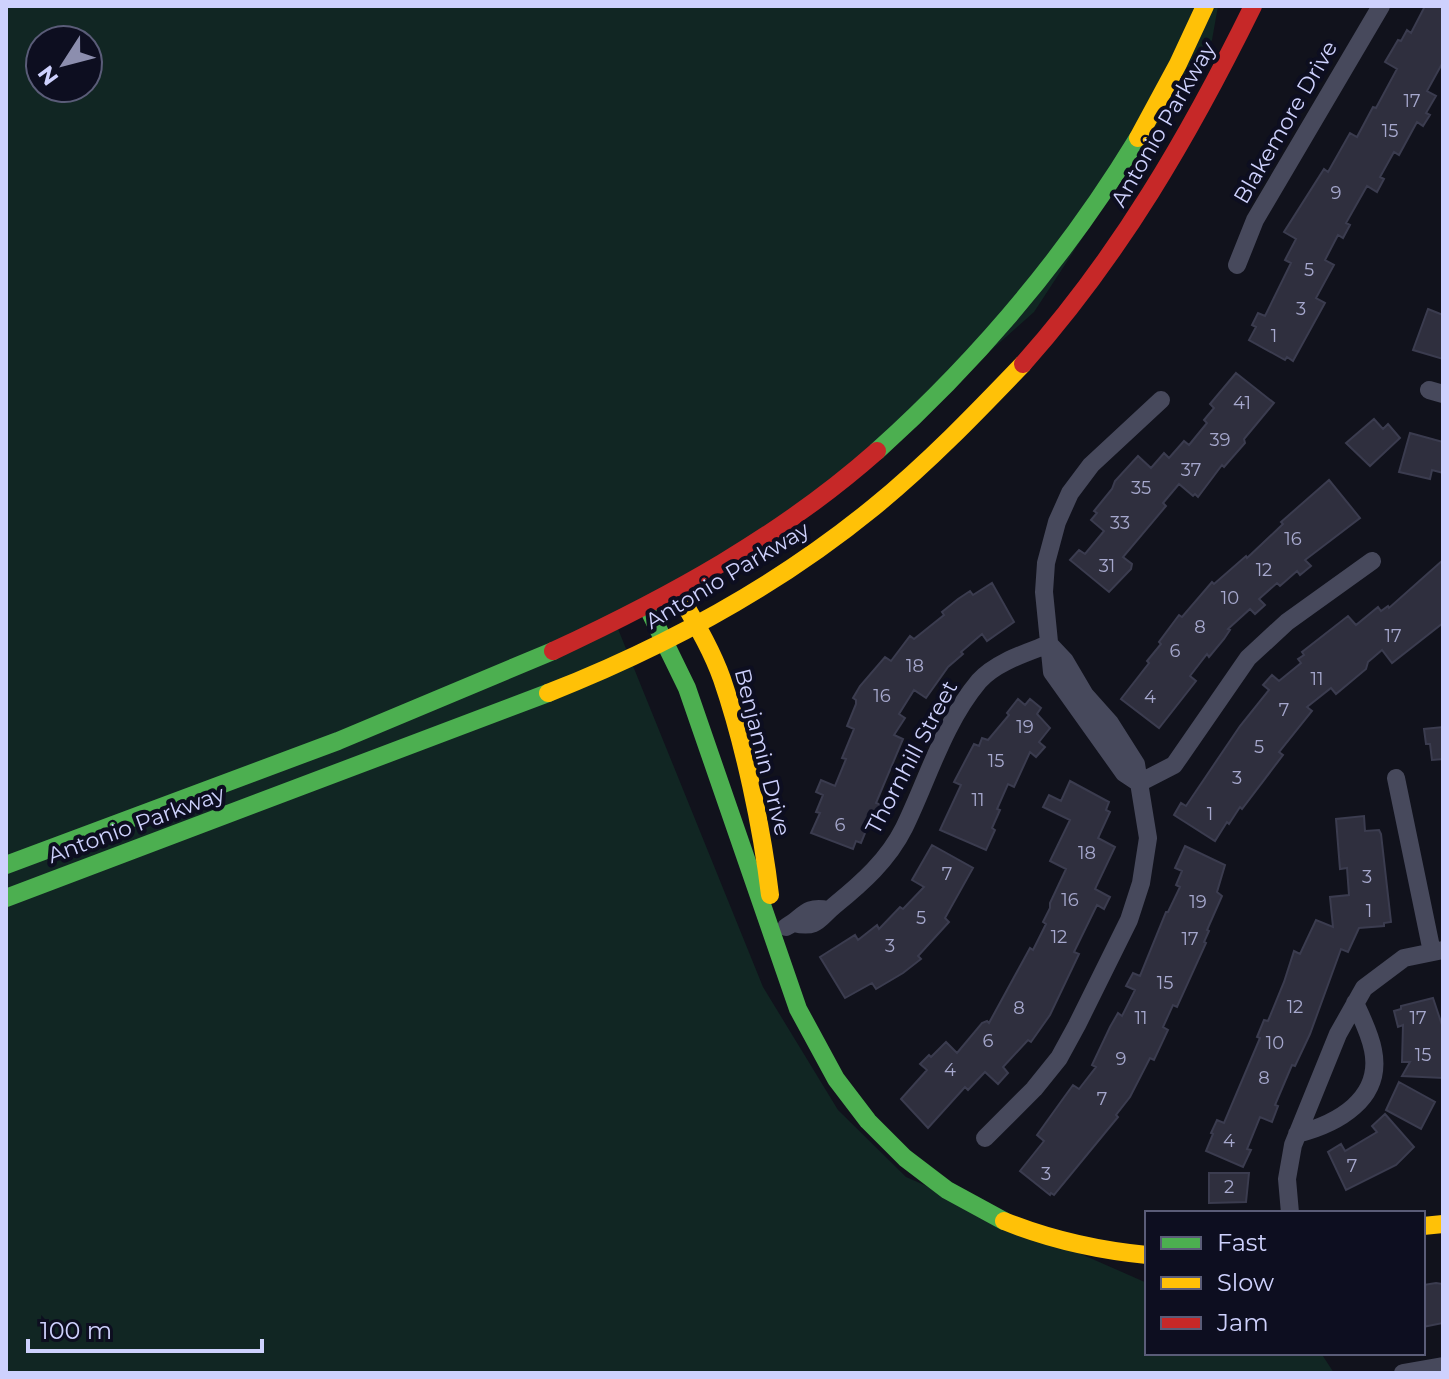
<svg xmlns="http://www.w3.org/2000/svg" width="1449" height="1379" viewBox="0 0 1449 1379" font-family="Montserrat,sans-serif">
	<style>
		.green { fill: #112623; fill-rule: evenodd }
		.building { fill: #2f2f3e; stroke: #3b3c4f; stroke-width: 2 }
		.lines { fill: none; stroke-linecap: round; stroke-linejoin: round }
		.street { stroke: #47495c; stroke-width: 18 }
		.fast { stroke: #4caf50; stroke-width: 18 }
		.slow { stroke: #ffc107; stroke-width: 18 }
		.jam { stroke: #c62828; stroke-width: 18 }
		.labels { text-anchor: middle; stroke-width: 8; stroke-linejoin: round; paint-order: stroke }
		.number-label { font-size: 18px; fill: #a6a8cd }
		.street-label { font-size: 22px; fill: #ced1fd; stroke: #0d0e20 }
	</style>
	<rect width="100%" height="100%" fill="#11121c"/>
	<path class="green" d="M6 6H1218L1212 40 1034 312 787 532 614 619 763 987 838 1110 906 1177 1147 1283V1353H1321L1334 1373H6ZM40 40H88V88H40Z"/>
	<path class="building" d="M1425 6H1443V62L1427 91 1436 96 1426 113 1430 115 1423 126 1417 122 1399 155 1394 152 1380 177 1384 179 1377 192 1367 186 1346 223 1350 225 1343 238 1338 235 1325 260 1334 265 1316 298 1325 303 1293 361 1287 357 1285 360 1249 340 1256 327 1252 325 1258 313 1265 316 1291 263 1285 260 1296 239 1284 232 1324 169 1328 172 1350 133 1357 137 1373 107 1376 108 1397 69 1385 62 1398 40 1401 41 1407 30 1411 33Z
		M1428 309 1443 315V359L1413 350Z
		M1236 373 1274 403 1244 439 1245 443 1224 467 1222 465 1198 497 1195 494 1193 496 1179 484 1163 503 1166 506 1123 557 1132 564 1131 569 1109 592 1070 560 1079 550 1085 554 1104 531 1091 520 1097 513 1094 511 1112 489 1115 481 1138 456 1151 468 1164 453 1169 458 1184 441 1189 445 1207 423 1204 420 1214 408 1210 404Z
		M1374 419 1383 429 1388 424 1400 438 1370 466 1346 443Z
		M1410 433 1443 442V473L1432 470 1430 479 1399 472Z
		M1329 480 1360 518 1305 560 1311 566 1300 575 1297 571 1280 586 1277 583 1259 599 1265 605 1255 614 1250 609 1228 629 1230 630 1224 639 1209 657 1207 654 1190 676 1196 681 1159 728 1121 699 1149 663 1147 661 1161 644 1159 642 1179 615 1182 617 1212 582 1214 584 1246 556 1247 558 1283 524 1281 522Z
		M1443 560V623L1392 663 1382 650 1368 662 1366 669 1336 694 1331 688 1307 707 1312 711 1279 752 1283 755 1242 809 1240 807 1229 824 1227 822 1215 841 1174 815 1181 803 1186 806 1240 726 1269 690 1263 685 1272 675 1279 681 1301 663 1298 659 1304 655 1302 652 1348 616 1356 625 1378 607 1381 611 1388 606 1389 608Z
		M992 583 1014 622 987 641 982 634 961 652 963 654 948 667 926 698 914 690 899 714 905 718 894 735 903 739 876 803 884 806 878 818 872 816 861 843 856 841 853 849 811 833 820 813 816 812 823 795 816 792 821 780 835 786 846 759 842 758 854 729 847 726 856 704V700L853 698 860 686 885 657 891 661 910 636 914 639 944 615 942 612 958 599 970 591 973 595Z
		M1018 699 1025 705 1030 699 1041 708 1037 714 1050 728 1039 742 1045 747 1036 757 1030 752 1014 787 1008 784 997 809 1000 810 992 828 995 830 986 850 940 830 961 785 954 782 974 744 979 746 982 738 988 740 1009 715 1007 713Z
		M1443 727V759L1432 760 1430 744H1426L1424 729Z
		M1070 781 1109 802 1106 810 1110 812 1098 838 1115 847 1095 889 1110 897 1104 909 1097 905 1074 952 1079 954 1050 1015 1031 1042 1028 1040 1003 1067 1008 1073 998 1084 985 1072 968 1090 965 1087 928 1128 901 1099 927 1070 920 1064 929 1055 931 1057 946 1042 957 1053 982 1023 987 1021 989 1023 1030 948 1033 950 1046 924 1043 922 1050 908V903L1066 869 1050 861 1070 820 1043 807 1049 795 1061 801Z
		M1364 816 1365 831 1379 830 1381 834 1391 922 1384 923V926L1359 928 1348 952 1341 949 1310 1034 1295 1066 1292 1065 1275 1105 1278 1106 1272 1122 1260 1117 1247 1149 1251 1150 1243 1167 1206 1151 1213 1134 1211 1133 1217 1120 1224 1123 1260 1038 1257 1037 1264 1020 1268 1021 1284 982 1294 951 1300 954 1316 920 1333 927 1330 897 1349 895 1347 868 1340 869 1336 819Z
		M932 845 973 868 945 918 949 922 918 956 921 959 903 973 876 989 872 983 845 998 820 957 855 935 858 940 877 925 879 929 900 907 903 909 924 887 912 880Z
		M1185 846 1225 865 1217 892 1222 896 1207 930 1209 931 1204 942 1206 943 1177 1007 1173 1005 1163 1027 1168 1030 1154 1060 1150 1058 1130 1097 1116 1115 1118 1117 1054 1195 1051 1193 1050 1195 1020 1171 1044 1141 1037 1135 1065 1096 1073 1085 1079 1089 1096 1067 1092 1065 1110 1027 1118 1013 1122 1016 1135 990 1126 986 1133 973 1140 976 1166 912H1168L1180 887 1176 885 1182 871 1175 868Z
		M1433 998 1443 1028V1078L1402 1076 1410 1062H1402L1403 1025 1398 1027 1394 1011 1401 1009V1006Z
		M1399 1082 1435 1102 1421 1129 1386 1110Z
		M1385 1114 1414 1147 1396 1165 1346 1190 1328 1152 1341 1144 1345 1151 1377 1132 1372 1126Z
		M1209 1173H1249L1246 1202 1209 1203Z
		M1436 1283 1443 1284V1323L1423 1327V1285Z"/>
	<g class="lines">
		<path class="street" d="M1237 265 1255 220 1381 6
			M1429 390 1443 394
			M1396 778 1432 952
			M1139 783 1124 773 1052 672 1044 592 1046 563 1057 522 1070 493 1091 465 1161 400
			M1139 783 1174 765 1248 658 1287 622 1372 561
			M794 923C818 929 819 918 835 905 862 883 888 860 904 828 928 779 943 724 979 681 996 662 1026 653 1049 644
			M786 927C804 918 804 905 828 910
			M1297 1134C1337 1124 1383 1099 1373 1050 1370 1034 1362 1018 1355 1003
			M985 1138 1034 1089 1059 1058 1077 1025 1129 920 1141 883 1148 838 1136 764 1110 723 1085 695 1065 661 1049 644
			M1290 1213 1287 1179 1293 1145 1338 1034 1364 988 1404 958 1443 950
			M1403 1373 1443 1366"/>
		<path class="fast" d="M877 451C979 359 1067 255 1138 138
			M647 606 687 688 798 1009 836 1079 868 1121 905 1158 947 1190 1004 1221
			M6 865 338 741 553 651
			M6 898 548 693"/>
		<path class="slow" d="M1138 138 1178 64 1205 6
			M677 591C693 619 711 648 722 679 744 743 762 828 770 895
			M548 693C665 647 776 587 874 507 928 463 976 413 1023 364
			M1004 1221C1051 1240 1096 1250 1147 1255
			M1423 1226 1443 1224"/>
		<path class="jam" d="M1023 364C1120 255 1189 136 1253 6
			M553 651C669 597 781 536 877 451"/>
	</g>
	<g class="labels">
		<g class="number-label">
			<text x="1412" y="107">17</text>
			<text x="1390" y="137">15</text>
			<text x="1336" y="199">9</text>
			<text x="1309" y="276">5</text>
			<text x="1301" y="315">3</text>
			<text x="1274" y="342">1</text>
			<text x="1242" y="409">41</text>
			<text x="1220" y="446">39</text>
			<text x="1191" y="476">37</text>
			<text x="1141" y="494">35</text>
			<text x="1120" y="529">33</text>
			<text x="1293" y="545">16</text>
			<text x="1107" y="572">31</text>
			<text x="1264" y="576">12</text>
			<text x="1230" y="604">10</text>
			<text x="1200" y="633">8</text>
			<text x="1393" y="642">17</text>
			<text x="1175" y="657">6</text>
			<text x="915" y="672">18</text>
			<text x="1317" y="685">11</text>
			<text x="882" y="702">16</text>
			<text x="1150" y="703">4</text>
			<text x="1284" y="716">7</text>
			<text x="1025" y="733">19</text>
			<text x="1259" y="753">5</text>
			<text x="996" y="767">15</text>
			<text x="1237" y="784">3</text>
			<text x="978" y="806">11</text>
			<text x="1210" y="820">1</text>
			<text x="840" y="831">6</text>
			<text x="1087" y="859">18</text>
			<text x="947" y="880">7</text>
			<text x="1367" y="883">3</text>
			<text x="1070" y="906">16</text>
			<text x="1198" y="908">19</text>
			<text x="1369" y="917">1</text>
			<text x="921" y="924">5</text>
			<text x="1059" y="943">12</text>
			<text x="1190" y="945">17</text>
			<text x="890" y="952">3</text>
			<text x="1165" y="989">15</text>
			<text x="1295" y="1013">12</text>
			<text x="1019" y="1014">8</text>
			<text x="1141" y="1024">11</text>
			<text x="1418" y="1024">17</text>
			<text x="988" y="1047">6</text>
			<text x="1275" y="1049">10</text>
			<text x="1423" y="1061">15</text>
			<text x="1121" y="1065">9</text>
			<text x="950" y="1076">4</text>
			<text x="1264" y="1084">8</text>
			<text x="1102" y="1105">7</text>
			<text x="1229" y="1147">4</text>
			<text x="1352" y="1172">7</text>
			<text x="1046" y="1180">3</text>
			<text x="1229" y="1193">2</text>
		</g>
		<g class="street-label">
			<text transform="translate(1285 122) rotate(-60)" y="8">Blakemore Drive</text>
			<text transform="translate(1163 124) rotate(-60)" y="8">Antonio Parkway</text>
			<text transform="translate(727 575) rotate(-31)" y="8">Antonio Parkway</text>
			<text transform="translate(763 752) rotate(76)" y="8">Benjamin Drive</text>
			<text transform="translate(911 757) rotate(-62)" y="8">Thornhill Street</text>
			<text transform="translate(136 824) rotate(-20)" y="8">Antonio Parkway</text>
		</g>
	</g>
	<rect width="1449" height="1379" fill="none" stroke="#ced1fd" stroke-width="16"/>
	<rect x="1145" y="1211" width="280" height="144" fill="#0d0e20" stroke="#5a5c78" stroke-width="2"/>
	<rect x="1161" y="1237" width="40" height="12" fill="#4caf50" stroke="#5a5c78" stroke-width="2"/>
	<text x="1217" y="1251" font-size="24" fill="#ced1fd">Fast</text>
	<rect x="1161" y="1277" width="40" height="12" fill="#ffc107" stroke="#5a5c78" stroke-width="2"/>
	<text x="1217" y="1291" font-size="24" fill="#ced1fd">Slow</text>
	<rect x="1161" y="1317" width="40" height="12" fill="#c62828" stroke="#5a5c78" stroke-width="2"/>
	<text x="1217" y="1331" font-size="24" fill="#ced1fd">Jam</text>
	<g transform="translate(64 64) rotate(234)"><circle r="38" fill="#0d0e20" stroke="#5a5c78" stroke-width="2"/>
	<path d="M0-6L14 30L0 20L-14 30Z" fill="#8c8eae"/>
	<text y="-12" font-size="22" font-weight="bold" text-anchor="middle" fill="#ced1fd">N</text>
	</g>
	<path d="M28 1339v12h234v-12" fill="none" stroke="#ced1fd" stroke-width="4"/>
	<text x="40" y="1339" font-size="24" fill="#ced1fd" stroke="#0d0e20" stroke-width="6" paint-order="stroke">100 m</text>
</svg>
